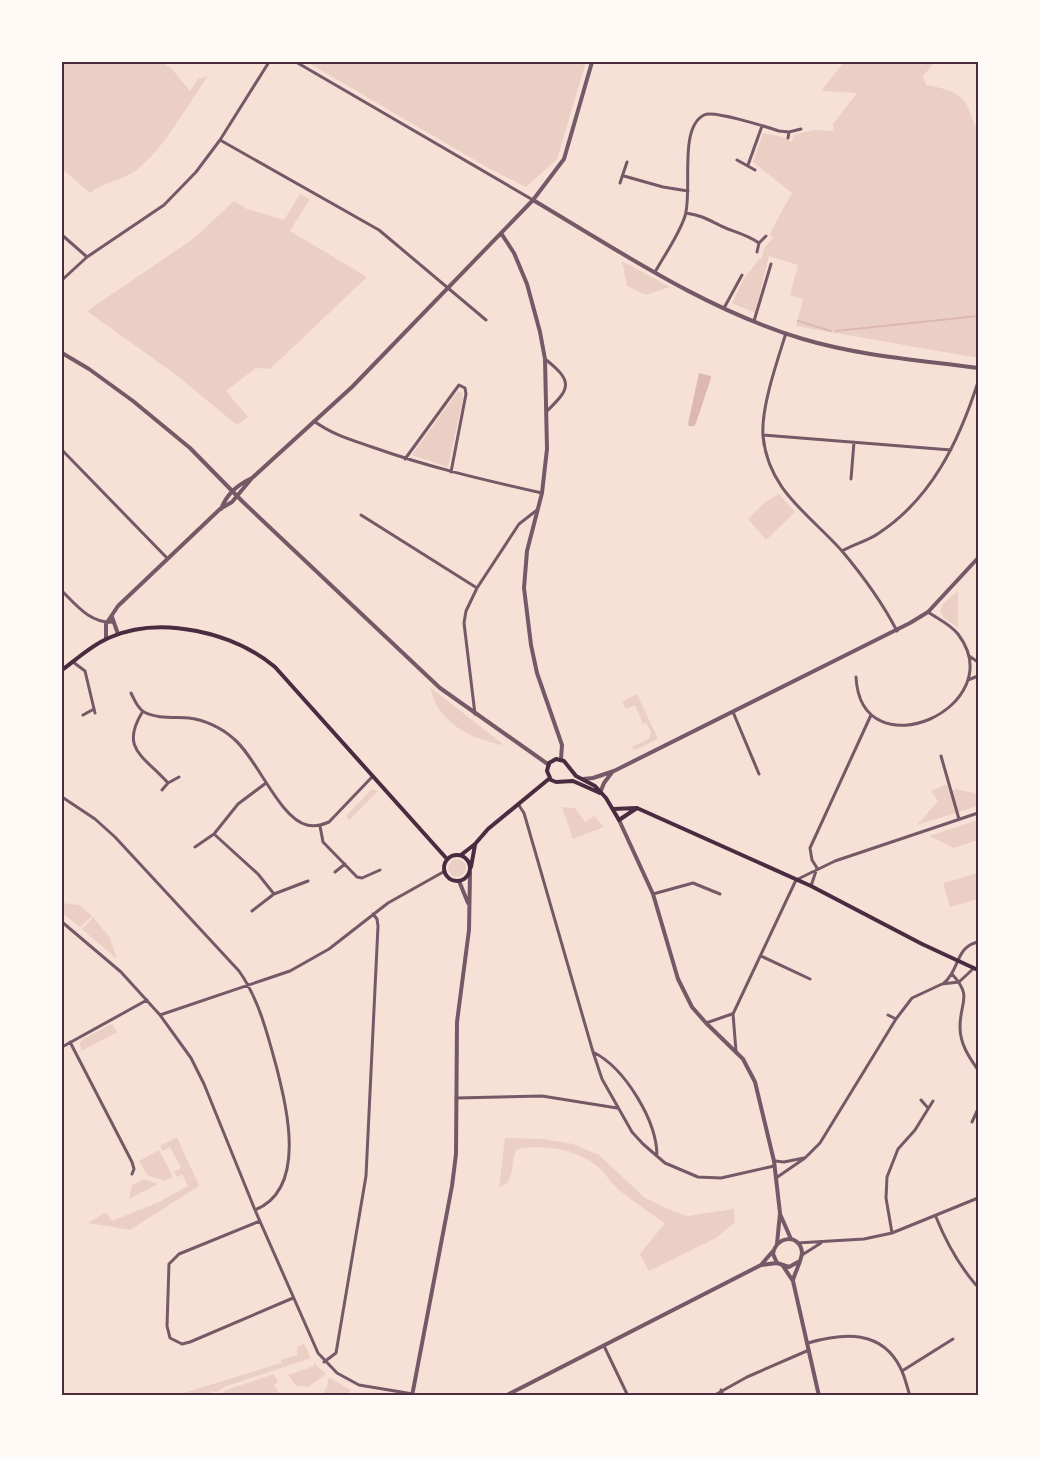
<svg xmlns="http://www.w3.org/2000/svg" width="1040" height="1457" viewBox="0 0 1040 1457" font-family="'Titillium Web',sans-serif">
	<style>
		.green { fill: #ebcfc5 }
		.water { fill: #dcb8b0 }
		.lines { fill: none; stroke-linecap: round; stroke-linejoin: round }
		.stream { stroke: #dcb8b0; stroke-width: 2 }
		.minor { stroke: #755966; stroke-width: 3 }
		.tertiary { stroke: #755966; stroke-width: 4 }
		.secondary { stroke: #4a2c40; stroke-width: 4 }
		.neatline { fill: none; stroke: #4a2c40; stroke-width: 2 }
	</style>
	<rect width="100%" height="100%" fill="#f7e1d7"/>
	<path class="green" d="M62 62H162L171 68 190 91 198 79 208 76C188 104 163 151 135 171 121 181 104 182 90 193L62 169Z
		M307 62H586L557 159 526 187 490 169Z
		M844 62H935L923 76 926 85C939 87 958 91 966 103 971 112 972 122 978 130V188L976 191 978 196V358L796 326 803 299 790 295 798 265 769 256 755 313 732 303 743 280 759 259H762L764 248 773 238 770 235 772 229 792 193 753 162 763 133 783 137 791 142 794 135 813 130 834 131 833 124 857 93 821 91Z
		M300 194 310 199 290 231 367 277 270 369 256 368 226 391 248 417 237 425 175 374 87 311 193 239 234 201 247 209 284 220Z
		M622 261 670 287 646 295 627 286Z
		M458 391 462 393 463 398 448 467 412 455Z
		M779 494 795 512 766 540 748 519 765 502Z
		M958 591V628L944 618 940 611 943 604Z
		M430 687 504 745C471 740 437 722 430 687Z
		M637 694 658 739 635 750 631 747 649 739 651 732 646 723 643 724 635 705 626 709 622 702Z
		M947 784 949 791 956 789 978 794V806L917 825 938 801 931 791Z
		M372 789 378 791 349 820 346 816Z
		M562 807 575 808 585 822 594 816 604 827 573 839Z
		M978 820V840L954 848 929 836Z
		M448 868a9 9 0 1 1 18 0a9 9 0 1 1-18 0Z
		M978 873V899L950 907 943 883Z
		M62 903 80 905 92 916 80 927 62 913Z
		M93 917 110 938 117 959 82 929Z
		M112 1024 117 1032 81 1051 80 1043 83 1039Z
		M177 1137 199 1186 130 1230 88 1223 106 1212 112 1221 159 1202 188 1186 182 1174 177 1177 174 1172 181 1168 170 1147 163 1151 160 1146Z
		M505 1138 544 1139 573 1144 599 1155 644 1197 666 1208 687 1216 734 1209 735 1222 716 1238 649 1271 640 1254 665 1223C649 1212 634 1202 619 1190 611 1183 605 1173 597 1166 576 1149 543 1144 517 1149 509 1162 517 1183 499 1187Z
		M159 1150 173 1177 164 1181 147 1175 139 1161Z
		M144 1179 158 1184 129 1199 132 1185Z
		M304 1344 311 1358 224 1387 217 1392 211 1391 209 1395H177L281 1363V1360L297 1355V1347Z
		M313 1362 326 1374 308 1387 296 1386 288 1375 314 1366Z
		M274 1374 278 1382 274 1385 279 1393 276 1395H219L226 1390Z
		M330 1378 351 1390 348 1395H322L327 1387 328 1379Z"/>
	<path class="water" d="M699 373 711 376V378L696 423 694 426H689L688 424Z"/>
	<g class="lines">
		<path class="stream" d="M798 321 831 331
			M836 331 978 316"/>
		<path class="minor" d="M296 62 533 200
			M788 138 789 132
			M220 140 379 230 486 320
			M737 160 755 170
			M748 165 762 126
			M624 176 663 187 688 191
			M620 183 627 162
			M686 213C706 216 711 222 728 229 739 233 749 236 759 243
			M62 235 87 257
			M757 252 759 243 766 236
			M655 272C665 254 679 235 685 216 693 191 678 128 704 115 713 110 767 127 779 131L789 132 801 129
			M62 280 87 257 164 205 196 172 220 140 269 62
			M724 308 742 275
			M754 321 771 264
			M786 333C777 362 761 407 763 436 768 490 809 514 842 551 863 576 882 602 897 631
			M545 359C573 381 571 388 547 411
			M314 421C331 434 352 440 372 447 428 467 484 480 542 493
			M763 435 951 450
			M62 450 167 558
			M405 459 456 389 459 385 465 388 466 394 451 472
			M851 479 854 442
			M361 515 477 588
			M842 551C854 544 868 541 879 533 932 498 959 441 978 382
			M62 591C77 606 91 624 114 622
			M969 656 978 662
			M73 662 85 671 95 713
			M856 677C861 774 1013 707 958 634 950 624 938 619 928 612
			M968 680 978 676
			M131 693C134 699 137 708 144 712 157 719 174 717 189 718 205 720 222 728 234 739 257 758 279 818 307 825 315 827 322 825 329 822L372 777
			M143 711C119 749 144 756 168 783
			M733 712 759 774
			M475 714 464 623 466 611 477 588 519 524 537 510
			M83 715 94 709
			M941 756 959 819
			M162 790 168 783 179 777
			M62 797 95 819 115 837 239 971C259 999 268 1036 277 1069 287 1109 307 1189 255 1210
			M518 804 524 813 593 1052 602 1079 632 1132 643 1144 665 1163 698 1177 721 1178 774 1166
			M320 826 323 842 357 877 362 878 380 870
			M214 834 258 874 274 894
			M195 847 214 834 238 804 266 783
			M335 872 345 864
			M811 886 817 868 812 860 810 848 871 715
			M653 894 693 883 720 894
			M252 911 274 894 308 881
			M62 922 121 972 160 1015 191 1058 204 1084 255 1210 318 1353 337 1373 359 1385 413 1394
			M761 956 810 979
			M952 974C973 997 960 1001 960 1027 960 1044 969 1057 978 1070
			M944 983C960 970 955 947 978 942
			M160 1015 290 971 329 949 388 903 445 871
			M888 1015 896 1019
			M706 1023 732 1014
			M70 1042 132 1162 134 1169 132 1174
			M62 1047 147 1000
			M736 1051 733 1014 796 880 835 861 978 813
			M593 1052C625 1068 657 1121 657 1156
			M456 1098 542 1096 617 1108
			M921 1100 928 1108
			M972 1122 978 1109
			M775 1161 784 1162 804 1158
			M776 1178 805 1158 820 1143 896 1019 912 998 942 984 959 982 974 968
			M936 1217C946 1242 958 1264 976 1285H978
			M260 1221 179 1254 169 1264 167 1326 170 1338 182 1344 190 1342 293 1298
			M892 1233 886 1198 887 1177 898 1149 915 1130 933 1101
			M797 1243 864 1239 892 1233 978 1198
			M802 1255 821 1243
			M808 1343C843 1333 882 1329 901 1369 905 1377 907 1387 910 1396
			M604 1346 628 1396
			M324 1362 336 1353 366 1176 378 926 377 919 373 914
			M902 1371 953 1339
			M721 1390 723 1396
			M713 1396 747 1377 809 1350"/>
		<path class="tertiary" d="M533 200C619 251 706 310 803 339 860 356 920 360 978 368
			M501 233 514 253 527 284 540 332 545 359 547 449 542 493 527 551 524 588 531 645 537 673 562 745 561 759
			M62 353 89 369 133 401 190 448 243 502 440 688 549 765
			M221 509C227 494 236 486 250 479
			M112 617 118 634
			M106 639V624L118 606 220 509 232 502 252 478 352 387 533 200 564 159 592 62
			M583 779 593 778 614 771 910 623 928 612 978 558
			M600 793 604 783 613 771
			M619 820 653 894 678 979 692 1007 706 1023 743 1059 755 1082 774 1161 780 1213 777 1244
			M459 881 468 903
			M780 1214 791 1239
			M761 1265 777 1263
			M783 1266 793 1281 819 1396
			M793 1280C795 1272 802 1260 802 1252 800 1234 776 1235 773 1254L777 1263 789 1267 798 1262
			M412 1396 452 1186 456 1154 457 1022 469 930 470 873
			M505 1396 761 1265 773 1251"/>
		<path class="secondary" d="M62 670C77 659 93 644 111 637 161 615 235 633 275 667L447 859
			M600 793 573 781 556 782 551 780 547 771 549 763 556 759 564 761 576 776 595 786 606 798 619 820 637 808
			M613 809 637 808 811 886 922 944 978 970
			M444 868a13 13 0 1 1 26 0a13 13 0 1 1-26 0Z
			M461 855 475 844 488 829 550 778
			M471 867 475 845"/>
	</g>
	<rect width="1040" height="1457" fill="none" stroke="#fffaf5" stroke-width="126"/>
	<rect x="63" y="63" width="914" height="1331" class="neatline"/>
</svg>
